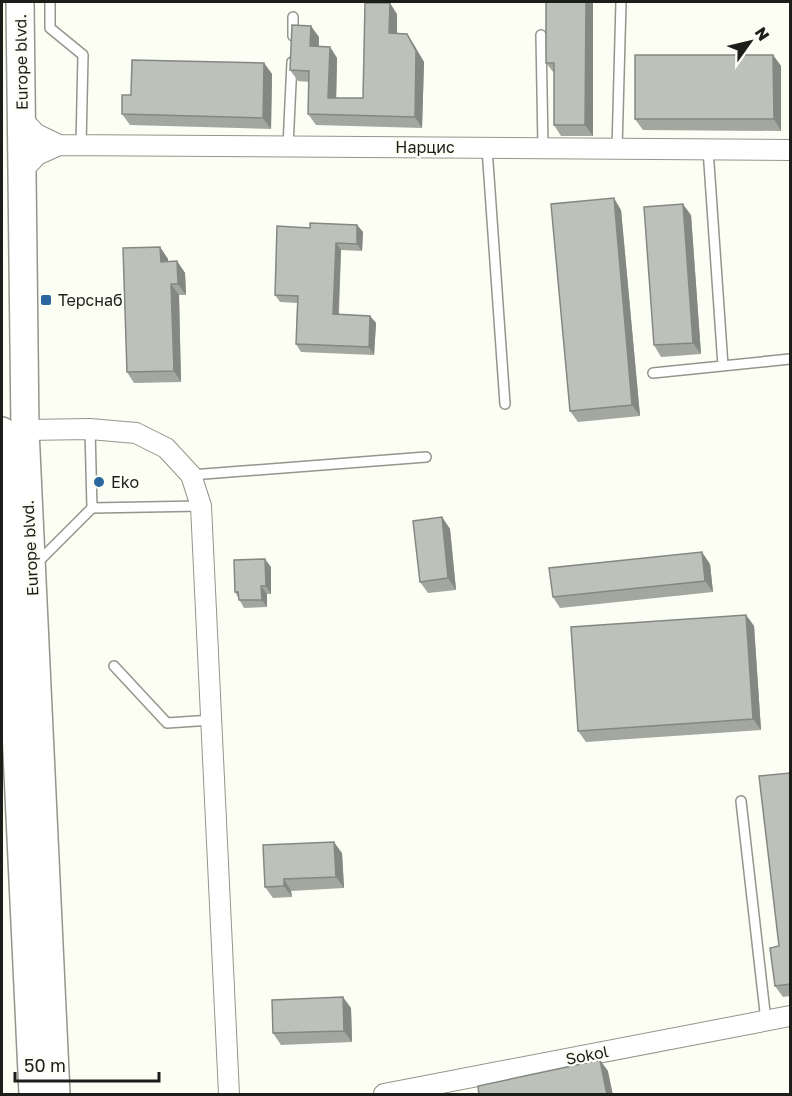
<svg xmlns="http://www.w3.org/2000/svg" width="792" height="1096" viewBox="0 0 792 1096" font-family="'Golos Text',sans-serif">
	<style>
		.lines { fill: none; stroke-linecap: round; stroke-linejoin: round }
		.service-casing { stroke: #94958c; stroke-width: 12 }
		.minor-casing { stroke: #94958c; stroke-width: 22 }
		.secondary-casing { stroke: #94958c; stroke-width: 30 }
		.service { stroke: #fff; stroke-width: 9 }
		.minor { stroke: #fff; stroke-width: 20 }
		.secondary { stroke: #fff; stroke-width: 27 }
		.wall { fill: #a2a7a0 }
		.shaded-wall { fill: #848882 }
		.building { fill: #bcc2ba; stroke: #848882; stroke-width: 1.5 }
		.poi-dot { fill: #2b679f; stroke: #fcfdf3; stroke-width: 2 }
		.labels { text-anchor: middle; stroke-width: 4.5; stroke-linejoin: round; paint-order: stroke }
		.street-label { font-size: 16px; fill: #1d1d19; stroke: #fcfdf3 }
		.poi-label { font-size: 16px; fill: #1d1d19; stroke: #fcfdf3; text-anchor: start }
	</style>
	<rect width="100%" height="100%" fill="#fcfdf3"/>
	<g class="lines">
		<defs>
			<path id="service" d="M50 2V28L83 55 81 145
				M541 35 543 148
				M293 36V17
				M288 146 292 62
				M487 148 505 404
				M617 149 621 2
				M708 149 723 366
				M653 373 790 359
				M191 475 426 457
				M92 508 201 506
				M37 563 92 508 90 429
				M114 666 167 723 212 720
				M741 801 766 1021"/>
			<path id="minor" d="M22 119 36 134 59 145 790 150
				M23 170 37 155 59 145
				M25 430 90 429 136 433 166 448 191 475 201 506 229 1094
				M384 1094 790 1016"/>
			<path id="secondary" d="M20 2 25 430 56 1094
				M2 431 33 1094"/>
		</defs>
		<use href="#service" class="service-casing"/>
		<use href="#minor" class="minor-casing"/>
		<use href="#secondary" class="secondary-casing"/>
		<use href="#service" class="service"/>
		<use href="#minor" class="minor"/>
		<use href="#secondary" class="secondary"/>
	</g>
	<path class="wall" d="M546 2H593V136H561L554 125V73L546 63Z
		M397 14V33L407 34 414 45 424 62 422 128 316 125 308 114 309 82 298 81 290 70 319 37V47H330L337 58 336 98H363Z
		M773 55 781 66V131L643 130 635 119Z
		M264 63 272 74 271 129 130 125 122 114 131 95Z
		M621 210 640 416 578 422 570 411Z
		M691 215 701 354 661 357 654 345Z
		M357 225 363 232 362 251 341 250 339 314 370 316 376 323 374 355 301 352 296 344 297 303 280 302 275 295Z
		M160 247 168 259V262L177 261 185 273 186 295H179L181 382 134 383 127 372Z
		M442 517 450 529 456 590 428 593 420 582Z
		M710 564 713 592 560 608 553 597Z
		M271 567V594H267V607L244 608 235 592Z
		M746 615 754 626 761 730 586 742 578 731Z
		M790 773V996L783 997 775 986 779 946Z
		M342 853 344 888 291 891 292 897 273 898 265 887Z
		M351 1008 352 1042 281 1045 273 1033Z"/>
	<path class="shaded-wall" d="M586 2H593V136L585 125Z
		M390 3 397 14V44L389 33Z
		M311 26 319 37 318 57 310 46Z
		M407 34 414 45 424 62 422 128 415 117Z
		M330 47 337 58 336 109 328 98Z
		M773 55 781 66V131L774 119Z
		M264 63 272 74 271 129 263 118Z
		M614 198 621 210 640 416 632 405Z
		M683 204 691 215 701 354 693 343Z
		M357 225 363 232 362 251 357 244Z
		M336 243 341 250 338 322 333 314Z
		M160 247 168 259 169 273 161 262Z
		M177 261 185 273 186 295 178 284Z
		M171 284 179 295 181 382 174 371Z
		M370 316 376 323 374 355 369 347Z
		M442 517 450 529 456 590 448 578Z
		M702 552 710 564 713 592 705 581Z
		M265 559 271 567V594L266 586Z
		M261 586 267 594V607L262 600Z
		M746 615 754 626 761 730 753 719Z
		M334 842 342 853 344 888 336 877Z
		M284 879 291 891 292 897 284 886Z
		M343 997 351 1008 352 1042 344 1031Z
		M600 1060 608 1071 613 1095H607Z"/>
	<path class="building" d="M546 2H586L585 125H554V63H546Z
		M365 3H390L389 33 407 34 416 51 415 117 308 114 309 71 290 70 292 25 311 26 310 46 330 47 328 98H363Z
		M635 55H773L774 119H635Z
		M132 60 264 63 263 118 122 114V95H131Z
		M614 198 632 405 570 411 551 204Z
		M683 204 693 343 654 345 644 207Z
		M310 223 357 225V244L336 243 333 314 370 316 369 347 296 344 298 296 275 295 277 226 310 228Z
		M160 247 161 262 177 261 178 284H171L174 371 127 372 123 248Z
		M442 517 448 578 420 582 413 521Z
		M702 552 705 581 553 597 549 568Z
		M265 559 266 586H261L262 600H239L238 592H235L234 560Z
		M746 615 753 719 578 731 571 627Z
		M790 773V984L775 986 770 948 779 946 759 776Z
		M334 842 336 877 284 879V886L265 887 263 845Z
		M343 997 344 1031 273 1033 272 1000Z
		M600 1060 607 1095H479L478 1086Z"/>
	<g class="poi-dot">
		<rect x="40" y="294" width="12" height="12" rx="3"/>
		<circle cx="99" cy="482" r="6"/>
	</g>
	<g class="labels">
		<g class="street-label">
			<text transform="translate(21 62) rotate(-91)" y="6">Europe blvd.</text>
			<text x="425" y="153">Нарцис</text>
			<text transform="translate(30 548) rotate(-93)" y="6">Europe blvd.</text>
			<text transform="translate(587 1055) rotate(-11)" y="6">Sokol</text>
		</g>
		<g class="poi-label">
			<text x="58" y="306">Терснаб</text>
			<text x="111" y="488">Eko</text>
		</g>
	</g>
	<rect width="792" height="1096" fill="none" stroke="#1d1d19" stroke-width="6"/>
	<g transform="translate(750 42) rotate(56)" stroke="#fcfdf3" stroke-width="4.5" paint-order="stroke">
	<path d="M0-4.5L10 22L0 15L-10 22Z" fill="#1d1d19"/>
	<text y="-9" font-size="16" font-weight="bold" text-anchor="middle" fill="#1d1d19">N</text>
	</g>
	<path d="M15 1072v9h144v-9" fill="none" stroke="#1d1d19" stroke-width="3"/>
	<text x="24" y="1072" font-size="18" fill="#1d1d19" stroke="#fcfdf3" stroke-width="4.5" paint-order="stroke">50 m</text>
</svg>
